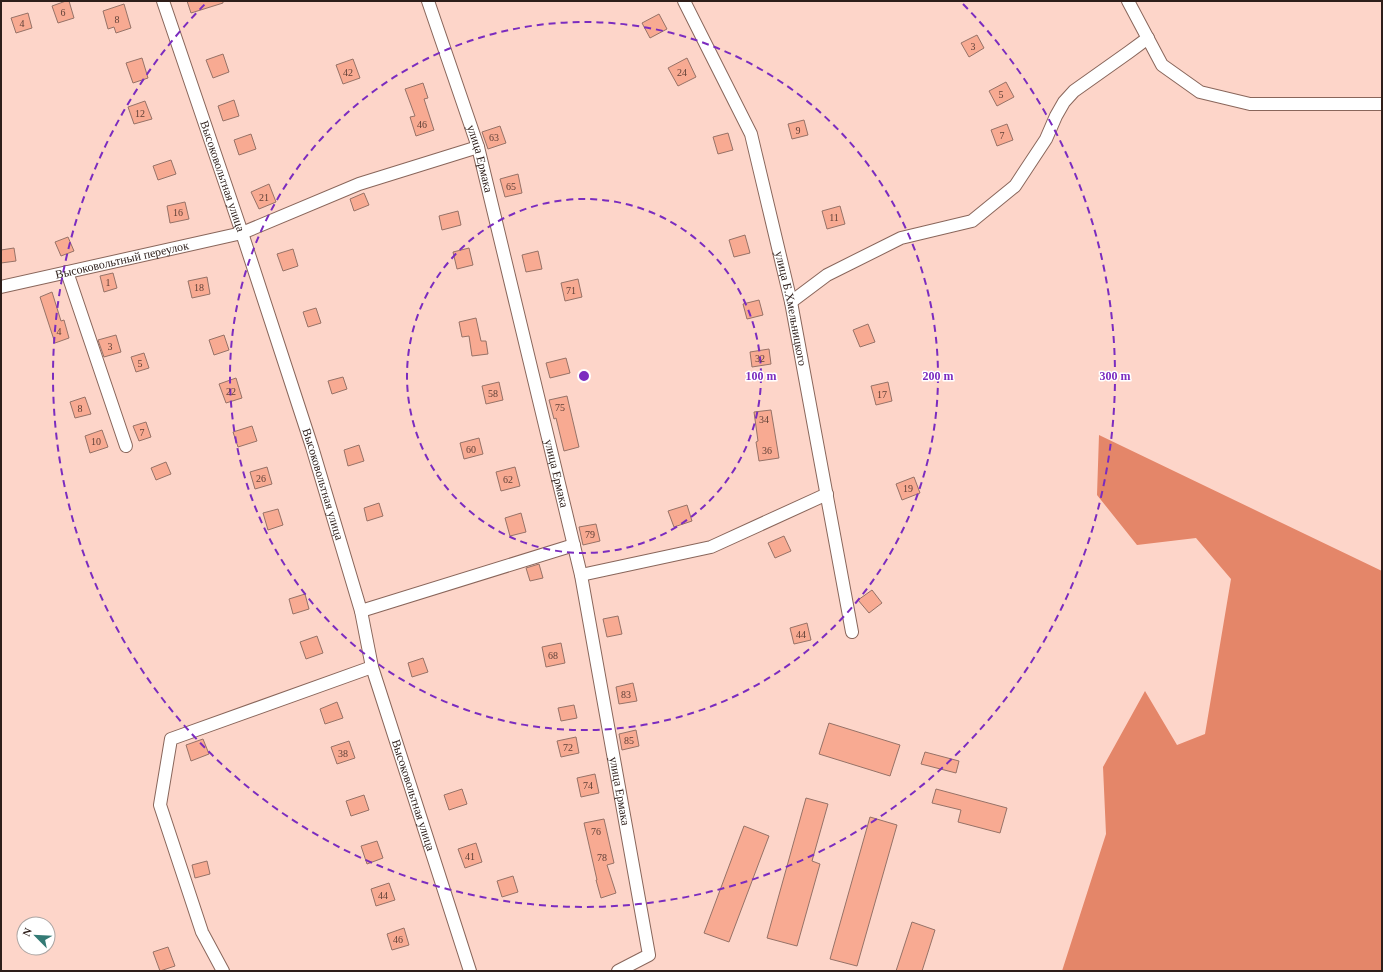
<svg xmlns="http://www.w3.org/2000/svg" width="1383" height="972" viewBox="0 0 1383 972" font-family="Georgia,serif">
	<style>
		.forest { fill: #e48669 }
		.building { fill: #f8aa92; stroke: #967267 }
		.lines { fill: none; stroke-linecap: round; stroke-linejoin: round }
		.minor-casing { stroke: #89665b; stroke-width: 14 }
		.minor { stroke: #fff; stroke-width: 12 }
		.ring { fill: none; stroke: #7b2cbf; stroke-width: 2; stroke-dasharray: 7 5 }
		.labels { text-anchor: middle; stroke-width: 3; stroke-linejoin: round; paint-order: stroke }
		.number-label { font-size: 10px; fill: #604138 }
		.street-label { font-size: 12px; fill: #2d1e1a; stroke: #fff }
		.centre { fill: #7b2cbf; stroke: #fff; stroke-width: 2 }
		.ring-label { font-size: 12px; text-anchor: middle; font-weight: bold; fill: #7b2cbf; stroke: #fff; stroke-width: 3; stroke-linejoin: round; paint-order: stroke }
	</style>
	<rect width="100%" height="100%" fill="#fdd5c9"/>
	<path class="forest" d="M1099 435 1382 571V971H1062L1106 834 1103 767 1145 691 1177 745 1205 734 1231 579 1196 538 1137 545 1097 495Z"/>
	<path class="building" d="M66 1H69L74 18 58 23 52 6Z
		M187 1H223V3L191 13Z
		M124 4 131 28 116 33 114 27 108 29 103 11Z
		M28 13 32 28 16 33 11 18Z
		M659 14 667 29 650 38 642 23Z
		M977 35 984 48 969 57 961 43Z
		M223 54 229 72 213 78 206 60Z
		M142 58 148 78 133 83 126 63Z
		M687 58 696 77 678 86 668 68Z
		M353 59 360 78 343 84 336 65Z
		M1006 82 1014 97 997 106 989 91Z
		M423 83 428 98 424 99 434 130 416 136 410 117 415 116 405 89Z
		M234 100 239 116 223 121 218 106Z
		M145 101 152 119 134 124 128 107Z
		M804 120 808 135 792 139 788 124Z
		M1007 124 1013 140 997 146 991 130Z
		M500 126 506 143 488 149 482 132Z
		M728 133 733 150 718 154 713 137Z
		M251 134 256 149 239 155 234 140Z
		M171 160 176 174 158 180 153 166Z
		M518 174 522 193 505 197 500 179Z
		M269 184 276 202 259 209 251 192Z
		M364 193 369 205 354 211 350 199Z
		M185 202 189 219 170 223 167 206Z
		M840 206 845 224 827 229 822 211Z
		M458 211 461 225 442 230 439 216Z
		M745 235 750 253 734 257 729 240Z
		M68 237 74 251 61 256 55 242Z
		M14 248 16 261 1 263V250Z
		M469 248 473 265 457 269 453 252Z
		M293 249 298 266 283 271 277 254Z
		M538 251 542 269 526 272 522 255Z
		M113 273 117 288 104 292 100 276Z
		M207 277 210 294 192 298 188 281Z
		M578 279 582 297 565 301 561 283Z
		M52 292 61 321 64 320 69 338 55 343 40 297Z
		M759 300 763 315 747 319 743 304Z
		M316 308 321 323 308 327 303 312Z
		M476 318 481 341H486L488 354 472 356 469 336 462 337 459 322Z
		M868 324 875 342 860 347 853 330Z
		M116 335 121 352 104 357 98 340Z
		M224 335 229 350 214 355 209 340Z
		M769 349 771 364 752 367 750 352Z
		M144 353 149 368 136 372 131 357Z
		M566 358 570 373 550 378 546 363Z
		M343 377 347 389 332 394 328 381Z
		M236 378 242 398 226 403 219 384Z
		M499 382 503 400 486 404 482 386Z
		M888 382 892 401 876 405 871 386Z
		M567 396 579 447 564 451 556 418 554 419 549 400Z
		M85 397 91 414 75 418 70 402Z
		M771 410 779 458 759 461 756 442 758 441 754 412Z
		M146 422 151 437 139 441 133 426Z
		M252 426 257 441 238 447 233 432Z
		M102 430 108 447 90 453 85 436Z
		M479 438 483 454 464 459 460 443Z
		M359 445 364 461 348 466 344 450Z
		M166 462 171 474 156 480 151 468Z
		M267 467 272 484 255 489 250 472Z
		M515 467 520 486 501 491 496 472Z
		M914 477 920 493 902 500 896 484Z
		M379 503 383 516 367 521 364 508Z
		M687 505 692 521 674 527 668 511Z
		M278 509 283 525 268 530 263 513Z
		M521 513 526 532 510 536 505 518Z
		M596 524 600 541 583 545 579 527Z
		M784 536 791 551 775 558 768 543Z
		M539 564 543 578 530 581 526 568Z
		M872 590 882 603 869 613 858 600Z
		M305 594 309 609 293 614 289 599Z
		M618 616 622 634 607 637 603 619Z
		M807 623 811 640 794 644 790 628Z
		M317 636 323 653 306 659 300 642Z
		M561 643 565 663 546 667 542 647Z
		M423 658 428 672 412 677 408 663Z
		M633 683 637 701 619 704 616 687Z
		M337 702 343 718 325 724 320 709Z
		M574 705 577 718 561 721 558 708Z
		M829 723 900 745 890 776 819 754Z
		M636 730 639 746 622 750 619 734Z
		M576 737 579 753 561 757 557 741Z
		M203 739 209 754 191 761 186 745Z
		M349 741 355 758 337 764 331 747Z
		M925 752 959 761 956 773 921 764Z
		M595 774 599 793 581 797 577 778Z
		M462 789 467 804 449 810 444 795Z
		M936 789 1007 808 1000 833 958 822 961 810 932 803Z
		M364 795 369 810 351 816 346 801Z
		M806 798 828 804 812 861 820 864 797 946 767 938Z
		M870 817 897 825 857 966 830 959Z
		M604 819 614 863 607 865 616 893 601 898 596 880H597L584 823Z
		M744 826 769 836 729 942 704 933Z
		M377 841 383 858 367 864 361 846Z
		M476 843 482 862 465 868 458 849Z
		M207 861 210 874 195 878 192 865Z
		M513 876 518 892 502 897 497 881Z
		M389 883 395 900 376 906 371 889Z
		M912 922 935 930 922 971H896Z
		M404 928 409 945 392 950 387 934Z
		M168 947 175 966 160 971 153 952Z"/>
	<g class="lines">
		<defs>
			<g id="minor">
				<path id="s1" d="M163 1 242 233 312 447 361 611 372 667 470 971"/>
				<path id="s2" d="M428 1 478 147 581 575 649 955 618 971"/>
				<path id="s3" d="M684 1 751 134 791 302 852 632"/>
				<path d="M1128 1 1162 65 1200 92 1250 104H1382"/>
				<path d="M67 272 126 446"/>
				<path id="s4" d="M1 287 242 233 359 184 478 147"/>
				<path d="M791 302 827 275 901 238 972 221 1015 186 1046 139 1056 116 1064 102 1074 91 1129 52 1148 38"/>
				<path d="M581 575 711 547 827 494"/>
				<path d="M361 611 574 545"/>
				<path d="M223 971 202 932 160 805 171 739 372 667"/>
			</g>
		</defs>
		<use href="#minor" class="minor-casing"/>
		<use href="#minor" class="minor"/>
	</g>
	<g class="ring">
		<circle cx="584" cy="376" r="177"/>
		<circle cx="584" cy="376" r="354"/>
		<path d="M963 4A531 531 0 1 1 205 4"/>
	</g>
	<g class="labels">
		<g class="number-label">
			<text x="63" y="16">6</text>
			<text x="117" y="23">8</text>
			<text x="22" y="27">4</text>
			<text x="973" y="50">3</text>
			<text x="348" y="76">42</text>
			<text x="682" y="76">24</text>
			<text x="1001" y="98">5</text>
			<text x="140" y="117">12</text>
			<text x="422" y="128">46</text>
			<text x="798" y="134">9</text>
			<text x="1002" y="139">7</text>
			<text x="494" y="141">63</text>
			<text x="511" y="190">65</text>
			<text x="264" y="201">21</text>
			<text x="178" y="216">16</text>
			<text x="834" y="221">11</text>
			<text x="108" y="286">1</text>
			<text x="199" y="291">18</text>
			<text x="571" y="294">71</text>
			<text x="59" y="335">4</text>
			<text x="110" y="350">3</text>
			<text x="760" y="362">32</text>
			<text x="140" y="367">5</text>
			<text x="231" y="395">22</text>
			<text x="493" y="397">58</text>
			<text x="882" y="398">17</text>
			<text x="560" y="411">75</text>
			<text x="80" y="412">8</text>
			<text x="764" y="423">34</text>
			<text x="142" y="436">7</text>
			<text x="96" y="445">10</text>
			<text x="471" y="453">60</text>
			<text x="767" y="454">36</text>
			<text x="261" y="482">26</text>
			<text x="508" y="483">62</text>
			<text x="908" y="492">19</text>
			<text x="590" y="538">79</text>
			<text x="801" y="638">44</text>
			<text x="553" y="659">68</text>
			<text x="626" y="698">83</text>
			<text x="629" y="744">85</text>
			<text x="568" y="751">72</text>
			<text x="343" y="757">38</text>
			<text x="588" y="789">74</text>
			<text x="596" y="835">76</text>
			<text x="470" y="860">41</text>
			<text x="602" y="861">78</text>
			<text x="383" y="899">44</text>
			<text x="398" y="943">46</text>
		</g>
		<g class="street-label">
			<text dy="4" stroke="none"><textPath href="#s2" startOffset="166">улица Ермака</textPath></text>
			<text dy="4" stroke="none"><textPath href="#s1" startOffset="185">Высоковольтная улица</textPath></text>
			<text dy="4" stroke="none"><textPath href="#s4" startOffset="124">Высоковольтный переулок</textPath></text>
			<text dy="4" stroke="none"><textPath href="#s3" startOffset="328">улица Б.Хмельницкого</textPath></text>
			<text dy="4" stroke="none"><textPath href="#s2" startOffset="490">улица Ермака</textPath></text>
			<text dy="4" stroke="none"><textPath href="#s1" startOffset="509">Высоковольтная улица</textPath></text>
			<text dy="4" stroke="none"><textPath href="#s2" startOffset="814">улица Ермака</textPath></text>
			<text dy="4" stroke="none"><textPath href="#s1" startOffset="833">Высоковольтная улица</textPath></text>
		</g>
	</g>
	<circle cx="584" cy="376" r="6" class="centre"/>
	<g class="ring-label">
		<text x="761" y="380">100 m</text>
		<text x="938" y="380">200 m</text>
		<text x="1115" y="380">300 m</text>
	</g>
	<rect width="1383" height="972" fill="none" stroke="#2d1e1a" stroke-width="4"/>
	<g transform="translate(36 936) rotate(294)"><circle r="19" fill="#ffffff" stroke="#aba5a3"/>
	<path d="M0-3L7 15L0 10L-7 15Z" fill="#337a75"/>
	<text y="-6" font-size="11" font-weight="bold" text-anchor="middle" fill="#2d1e1a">N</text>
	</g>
</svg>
